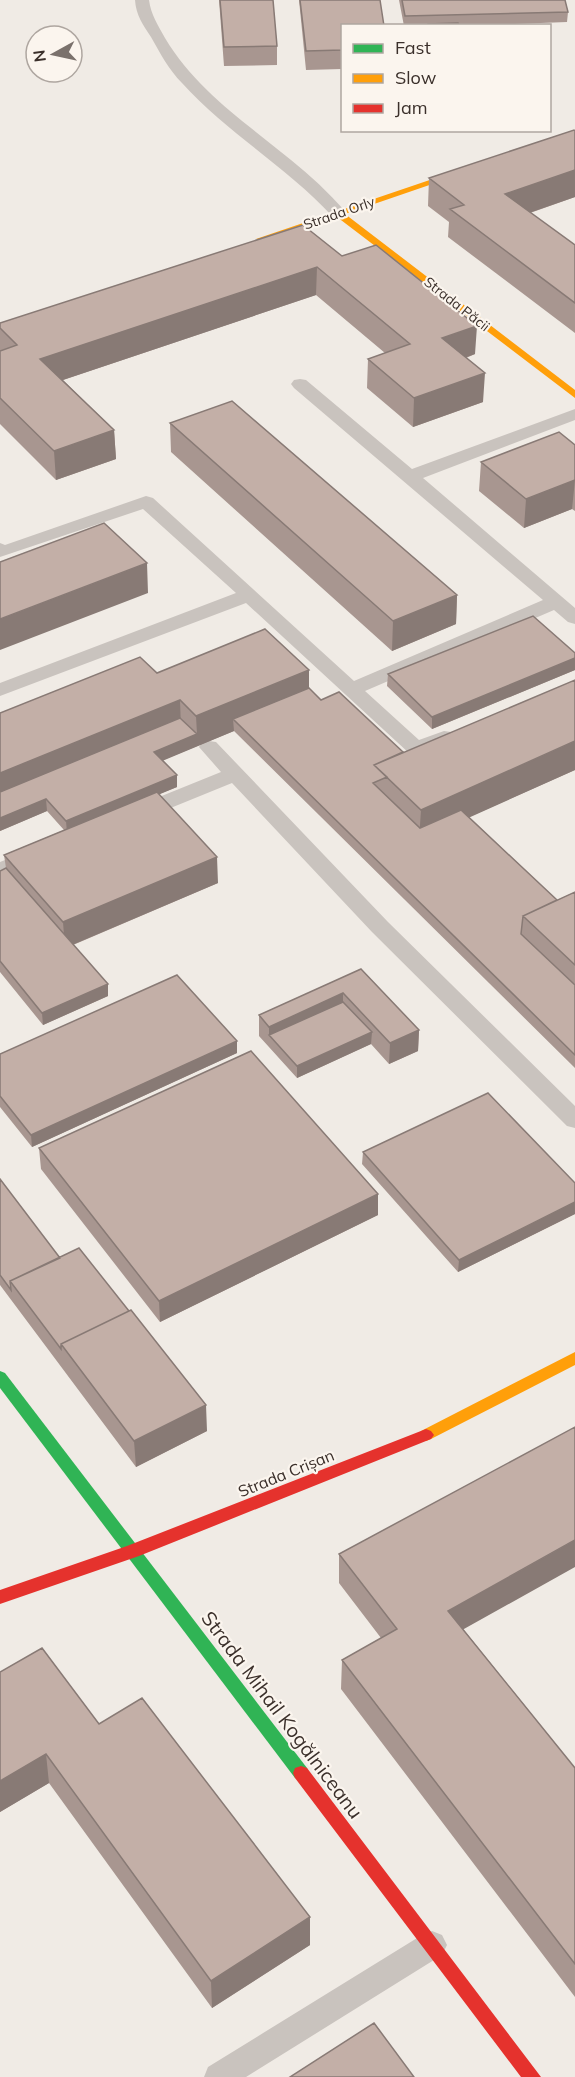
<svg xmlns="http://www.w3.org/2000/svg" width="575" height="2077" viewBox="0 0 575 2077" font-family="Mulish,sans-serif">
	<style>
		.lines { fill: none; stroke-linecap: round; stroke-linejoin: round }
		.lane { fill: #c9c3be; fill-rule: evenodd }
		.fast { fill: #30b455; fill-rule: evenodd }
		.slow { fill: #ff9f0a; fill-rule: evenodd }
		.jam { fill: #e5322d; fill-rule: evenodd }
		.wall { fill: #a89690 }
		.shaded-wall { fill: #887a75 }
		.building { fill: #c3afa7; stroke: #887a75; stroke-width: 1.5 }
		.labels { text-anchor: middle; stroke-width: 4.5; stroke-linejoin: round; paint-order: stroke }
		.far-street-label { font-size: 14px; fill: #3b302b; stroke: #fbf5ee }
		.street-label { font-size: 16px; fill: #3b302b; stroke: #fbf5ee }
		.near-street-label { font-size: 20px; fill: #3b302b; stroke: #fbf5ee }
	</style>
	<rect width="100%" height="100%" fill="#f0ebe5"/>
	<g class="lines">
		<path class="lane" d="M135 0H149C151 15 158 25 165 38 196 90 245 122 291 160 310 175 328 192 345 211L347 214 345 217H333C287 167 227 133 182 83 169 70 160 53 151 37 143 25 136 15 135 0Z
			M300 379 306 380 412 469 575 409V420L423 478 575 608V624L568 622 554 610 365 691 419 740 444 731 451 732 454 737 451 742 424 754 417 755 410 754 246 603 0 696V683L236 593 143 509 0 557V543L5 545 146 496 153 498 354 681 543 600 294 388 291 384 294 380Z
			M209 741 216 742 388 922 575 1106V1128L567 1126 372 932 232 783 146 818 139 820 132 818 129 813 132 808 221 772 199 747 202 742Z
			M33 849 40 851 44 856 40 861 0 877V862Z
			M432 1931 442 1935 447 1945 442 1955 246 2077H204L208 2067 422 1935Z"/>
		<path class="fast" d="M0 1371 5 1373 307 1768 309 1773 307 1778 301 1780 295 1778 0 1388Z"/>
		<path class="slow" d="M468 167 476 169 345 214 575 390V398L337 217 264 241 256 239Z
			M575 1352V1365L431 1439 426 1441 421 1439 418 1435 421 1431Z"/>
		<path class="jam" d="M426 1429 431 1431 434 1435 431 1439 139 1556 0 1604V1590L127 1546Z
			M301 1766 307 1768 541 2077H521L295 1778 293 1773 295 1768Z"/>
	</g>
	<path class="wall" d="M219 0H273L277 46V65L224 66Z
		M299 0H380L342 26V69L306 70Z
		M399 0H565L568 12 567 22 459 26H404Z
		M575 131V197L530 213 575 245V333L448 237 449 222 428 206 429 178Z
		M342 256 475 354 466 358 483 402 413 427 367 388 368 359 385 353 316 295 63 380 114 430 116 459 56 480 0 424V323Z
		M170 423 457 595 456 624 392 651 171 452Z
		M575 445V511L572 509 524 528 479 491 481 462Z
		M575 653V670L432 729 387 686 388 674Z
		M157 673 309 688 321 700 403 752 575 770 469 817 557 900 575 892V1068L234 731 163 760 177 775V787L159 794 218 883 73 945 108 996 43 1025 0 972V871L6 868 4 855 64 830 47 811 0 831V713Z
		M361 969 419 1030 418 1051 389 1064 371 1044 297 1078 259 1036V1015Z
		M237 1053 32 1147 0 1107V1054Z
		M39 1148 378 1215 160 1322 41 1169Z
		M363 1152 575 1183V1214L458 1272 362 1164Z
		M0 1179 60 1258 207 1431 136 1467 0 1285Z
		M339 1554 464 1630 575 1768V1997L341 1689 342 1660 381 1638 339 1583Z
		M0 1672 99 1724 310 1945 212 2008 49 1783 0 1812Z"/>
	<path class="shaded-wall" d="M575 170V197L503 222 505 194Z
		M317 267 316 295 42 387 40 359Z
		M477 326 475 354 440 367 442 338Z
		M485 373 483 402 413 427 414 398Z
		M114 430 116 459 56 480 54 451Z
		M575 480 572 509 524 528 526 499Z
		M147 563 148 593 0 650V619Z
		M457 595 456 624 392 651 393 621Z
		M575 658V670L432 729V717Z
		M309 670V700L233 719 234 731 155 764 154 752 197 734 196 716Z
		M180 700 181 729 0 804V773Z
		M575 741V770L419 840 421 810Z
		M177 775V787L67 833 66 821Z
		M46 799 47 811 0 831V818Z
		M217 857 218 883 65 948 63 922Z
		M108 984V996L43 1025 42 1013Z
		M343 993V1014L269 1035V1047V1027Z
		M419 1030 418 1051 389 1064 390 1043Z
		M372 1032 371 1044 297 1078V1066Z
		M237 1041V1053L32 1147 31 1135Z
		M378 1194V1215L160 1322 159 1301Z
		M575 1202V1214L458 1272 459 1260Z
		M206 1405 207 1431 136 1467 134 1441Z
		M575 1540V1567L446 1639 448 1611Z
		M46 1754 49 1783 0 1812V1781Z
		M310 1917V1945L212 2008 211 1981Z"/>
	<path class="building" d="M220 0H273L277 46 224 47Z
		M300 0H380L384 26H342V50L306 51Z
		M402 0H565L568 12 405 16Z
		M458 23 459 26H428V24Z
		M574 130 575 131V170L505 194 575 245V303L450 209 464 205 429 178Z
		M303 225 342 256 376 245 477 326 442 338 485 373 414 398 368 359 410 344 317 267 40 359 114 430 54 451 0 398V351L17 345 0 328V323Z
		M232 401 457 595 393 621 170 423Z
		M559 432 575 445V480L526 499 481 462Z
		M104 523 147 563 0 619V562Z
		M533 616 575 653V658L432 717 388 674Z
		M265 629 309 670 196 716 180 700 0 773V713L140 657 157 673Z
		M575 680V741L421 810 374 765Z
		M309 688 321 700 339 692 403 752 374 765 387 777 373 783 420 828 461 810 557 900 523 916 521 934 575 985V1055L233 719Z
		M180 718 197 734 154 752 177 775 66 821 46 799 0 818V792Z
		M157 792 217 857 63 922 4 855Z
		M6 868 108 984 42 1013 0 961V871Z
		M575 892V965L523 916Z
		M361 969 419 1030 390 1043 343 993 269 1027 259 1015Z
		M177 975 237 1041 31 1135 0 1096V1054Z
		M343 1002 372 1032 297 1066 269 1035Z
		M251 1051 378 1194 159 1301 39 1148Z
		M488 1093 575 1183V1202L459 1260 363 1152Z
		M0 1179 60 1258 10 1281 11 1290 0 1275Z
		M79 1248 129 1311 61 1344V1349L10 1281Z
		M131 1310 206 1405 134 1441 61 1344Z
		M575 1427V1540L448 1611 575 1768V1964L342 1660 397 1629 339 1554Z
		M42 1648 99 1724 142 1698 310 1917 211 1981 46 1754 0 1781V1672Z
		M374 2023 414 2077H290Z"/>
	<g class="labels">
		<g class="far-street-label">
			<text transform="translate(339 213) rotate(-19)" y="5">Strada Orly</text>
			<text transform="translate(457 304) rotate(38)" y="5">Strada Păcii</text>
		</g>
		<g class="street-label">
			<text transform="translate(286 1473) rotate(-22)" y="6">Strada Crișan</text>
		</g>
		<g class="near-street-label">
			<text transform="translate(282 1715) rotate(53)" y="7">Strada Mihail Kogălniceanu</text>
		</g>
	</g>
	<rect x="341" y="24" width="210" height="108" fill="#fbf5ee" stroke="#aea6a0" stroke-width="1.5"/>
	<rect x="353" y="44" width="30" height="9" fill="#30b455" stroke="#aea6a0" stroke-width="1.5"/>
	<text x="395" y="54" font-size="18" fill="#3b302b">Fast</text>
	<rect x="353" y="74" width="30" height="9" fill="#ff9f0a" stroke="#aea6a0" stroke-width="1.5"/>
	<text x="395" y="84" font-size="18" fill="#3b302b">Slow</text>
	<rect x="353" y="104" width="30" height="9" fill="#e5322d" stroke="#aea6a0" stroke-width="1.5"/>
	<text x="395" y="114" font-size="18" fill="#3b302b">Jam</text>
	<g transform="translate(54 54) rotate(262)"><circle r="28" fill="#fbf5ee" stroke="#aea6a0" stroke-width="1.5"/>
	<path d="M0-4.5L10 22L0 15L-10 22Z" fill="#7a716c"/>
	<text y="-9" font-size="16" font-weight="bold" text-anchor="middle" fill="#3b302b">N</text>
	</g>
</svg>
